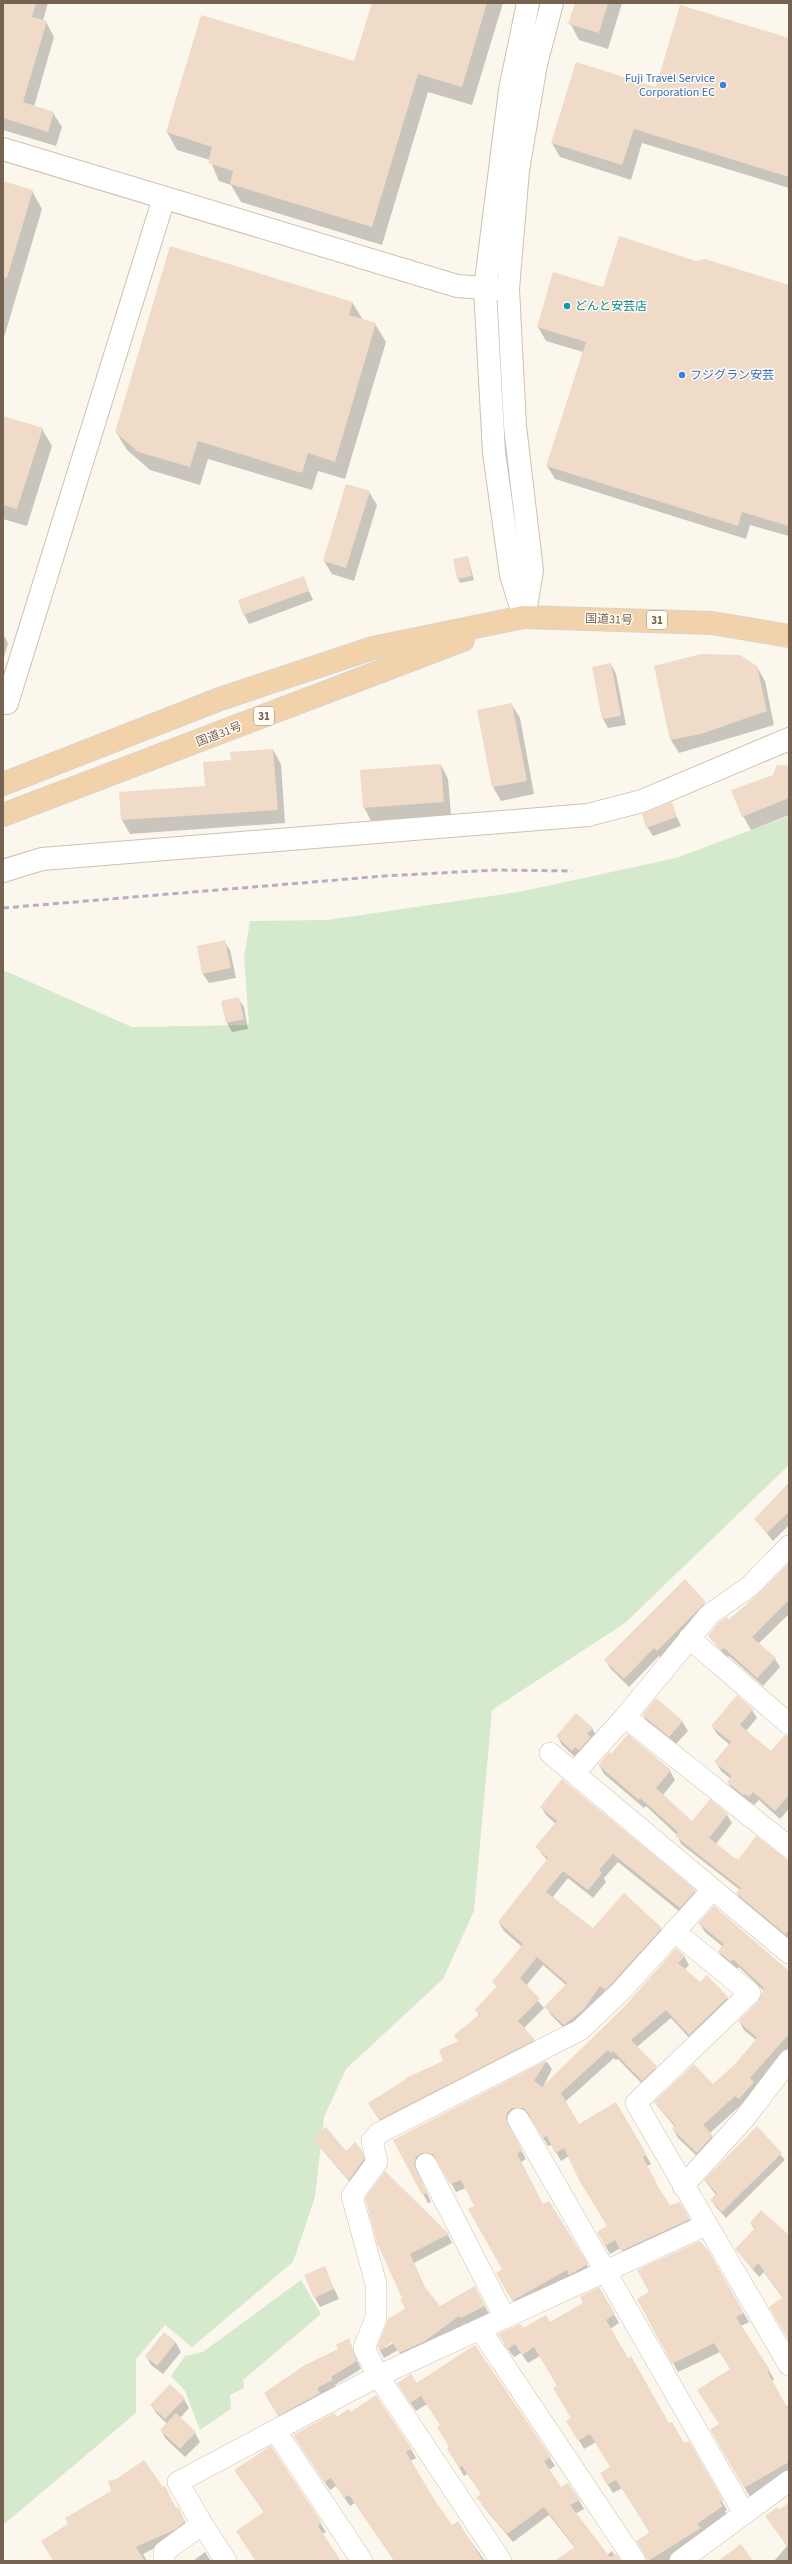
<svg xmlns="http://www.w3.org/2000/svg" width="792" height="2564" viewBox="0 0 792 2564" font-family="'Source Sans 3','Noto Sans JP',sans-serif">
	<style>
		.green { fill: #d5e9cc }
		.shadow { fill: #0003; fill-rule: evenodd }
		.building { fill: #efdbc7 }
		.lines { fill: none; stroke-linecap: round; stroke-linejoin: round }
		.minor-casing { stroke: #cec1b3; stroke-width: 22 }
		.tertiary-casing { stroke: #cec1b3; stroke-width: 24 }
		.trunk-casing { stroke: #d9d3ce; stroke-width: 24 }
		.minor { stroke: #fff; stroke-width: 21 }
		.tertiary { stroke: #fff; stroke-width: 22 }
		.trunk { stroke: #f2d2ab; stroke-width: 22 }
		.rail { stroke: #bcabc6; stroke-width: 3; stroke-dasharray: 6 4; stroke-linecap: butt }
		.shop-dot { fill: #3f7fe0; stroke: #fefbf4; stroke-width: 1.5 }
		.culture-dot { fill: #0f9aa8; stroke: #fefbf4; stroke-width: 1.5 }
		.labels { text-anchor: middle; stroke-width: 3; stroke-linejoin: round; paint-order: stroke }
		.shield { fill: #fefbf4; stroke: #9f9082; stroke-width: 1 }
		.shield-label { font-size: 11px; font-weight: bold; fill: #766251 }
		.shop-label { font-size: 12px; fill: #366cbe; stroke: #fefbf4; text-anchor: end }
		.culture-label { font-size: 12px; fill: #0d838f; stroke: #fefbf4; text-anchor: start }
		.street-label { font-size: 12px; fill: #766251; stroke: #fefbf4 }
	</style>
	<rect width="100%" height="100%" fill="#fcf7ed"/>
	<path class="green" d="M789 816V1465L625 1623 492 1710 474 1911 443 1979 346 2069 324 2117 315 2197 293 2262 192 2347 165 2325 136 2359V2413L3 2525V970L132 1027 249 1025 244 957 250 921 327 920 519 892 676 858Z
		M301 2280 321 2314 243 2380 244 2388 230 2395 231 2409 200 2430 185 2391 171 2376 185 2356 203 2352Z"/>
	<path class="shadow" d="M3 3H48L43 21 46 22 54 37 34 107 53 113 62 127 56 146 3 130Z
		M373 3H503L472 105 428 92 382 245 241 202 231 185 219 181 210 160 177 150 167 132 202 16 355 62Z
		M576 3H622L608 49 579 40 570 23Z
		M789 39V188L642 143 631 180 560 157 552 143 656 88Z
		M3 182 32 191 42 209 3 341Z
		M696 262 789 286V536L750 525 746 539 555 479 547 466 583 352 546 341 538 327 604 288Z
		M352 302 363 320 375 324 386 342 345 479 318 471 312 490 208 459 200 485 150 470 127 450 116 432Z
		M3 417 42 429 52 446 27 526 3 519Z
		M369 492 377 505 354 581 332 574 324 561Z
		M468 557 474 580 460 583 458 578Z
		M303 577 313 600 249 624 244 614Z
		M3 634 8 643 3 661Z
		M611 664 616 674 626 725 608 728 603 719Z
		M757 667 765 681 774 725 679 753 671 740Z
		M512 705 520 718 534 794 501 801 493 787 478 711Z
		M273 750 281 764 285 823 130 834 122 820 120 793 206 787 232 761Z
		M441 765 448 779 451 815 371 821 364 807Z
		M789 767V815L751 830 743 816 774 776Z
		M671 804 681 826 653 836 647 827Z
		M224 941 230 950 236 978 209 983 203 974 198 947Z
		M238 998 244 1007 248 1029 232 1032 227 1023 223 1002Z
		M789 1483V1525L773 1541 755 1519Z
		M789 1565V1614L758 1644 775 1659 780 1667 763 1686 729 1656 727 1658 709 1636 759 1595Z
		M685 1580 710 1612 663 1659 659 1656 629 1687 611 1669 605 1660Z
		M737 1697 752 1710 757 1718 746 1731 771 1753 789 1736V1809L780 1819 759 1800 754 1805 750 1802 748 1803 733 1791 728 1782 731 1779 721 1771 716 1762 730 1745 717 1734 712 1726Z
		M643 1715 682 1721 688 1731 675 1745 648 1724Z
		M592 1728 597 1738 577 1759 562 1745 557 1736Z
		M599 1765 670 1771 675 1780 663 1795 692 1823 727 1815 732 1823 716 1844 735 1859 789 1863V1941L742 1902 737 1893 740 1890 681 1844 677 1835 646 1806 644 1808 604 1774Z
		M541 1807 695 1891 700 1900 685 1916 618 1862 604 1878 606 1882 593 1898 568 1878 552 1898 593 1930 661 1929 666 1937 569 2033 551 2015 546 2007 566 1985 543 1965 526 1986 544 2008 524 2028 539 2048 385 2127 374 2112 445 2061 479 2015 476 2010 497 1988 494 1982 522 1947 504 1931 499 1923 548 1861 536 1847 556 1824 546 1815Z
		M699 1923 789 1974V2049L756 2086 759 2091 744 2108 741 2105 710 2133 717 2145 702 2161 678 2138 673 2129 675 2127 655 2103 713 2086 736 2065 756 2040 744 2030 739 2021 759 2002 764 1991 739 1967 736 1970 724 1960 719 1952 723 1947 705 1932Z
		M684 1956 689 1965 684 1970 700 1983 707 1977 727 1998 732 2007 694 2043 671 2018 637 2047 661 2075 647 2089 618 2059 616 2060 614 2058 565 2102 579 2126 616 2104 651 2164 647 2166 660 2192 670 2206 680 2203 694 2228 627 2259 621 2248 610 2254 598 2233 608 2227 569 2156 561 2161 552 2145 548 2146 530 2117 524 2115 516 2117 510 2129 526 2159 521 2162 543 2205 549 2202 592 2273 518 2309 497 2274 504 2270 466 2188 456 2192 439 2162 426 2161 421 2166 418 2173 431 2202 428 2203 394 2140 547 2062 552 2069 542 2089Z
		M757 2127 785 2160 726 2218 715 2206 711 2200 716 2195 706 2182 734 2150Z
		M313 2139 346 2152 361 2149 368 2168 354 2187Z
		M385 2173 448 2235 452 2243 414 2263 426 2290 439 2307 479 2295 489 2314 466 2326 465 2323 429 2349 405 2361 398 2350 384 2358 378 2347 406 2309 401 2300 403 2298ZM396 2339 397 2341 385 2348V2345Z
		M751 2224 789 2240V2339L783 2298 764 2272 759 2277 736 2249 755 2230Z
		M707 2251 749 2322 741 2326 774 2379 772 2381 786 2407 789 2405V2473L750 2497 711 2430 720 2425 731 2370 720 2352 678 2372 638 2300Z
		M324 2268 339 2299 320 2307 315 2298Z
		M599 2289 619 2323 610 2329 669 2425 684 2444 688 2442 727 2510 725 2511 727 2515 705 2538 668 2561H647L650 2533 622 2488 613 2493 606 2482 611 2467 596 2442 584 2449 568 2421 572 2419 558 2386 540 2356 528 2363 521 2353 514 2357 504 2344 523 2329 550 2323 584 2304Z
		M164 2334 176 2343 181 2352 163 2374 151 2365 146 2356Z
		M348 2340 361 2369 335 2385 336 2388 283 2423 269 2401 339 2349Z
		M474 2346 550 2458 555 2466 549 2470 561 2489 579 2500 584 2509 575 2514 607 2555 612 2551 618 2561H567L575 2548 549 2515 513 2542 483 2506 478 2497 482 2494 467 2474 464 2476 453 2457 441 2426 427 2404 416 2411 403 2392Z
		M184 2399 189 2408 180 2418 195 2433 200 2442 185 2457 166 2439 161 2430 167 2424 157 2414 151 2405Z
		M337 2419 411 2449 416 2458 410 2461 433 2499 452 2526 457 2522 485 2561H395L355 2503 350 2506 336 2486 330 2490 299 2444Z
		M240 2478 321 2524 326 2532 322 2534 340 2561H256L237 2532 264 2512Z
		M789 2504V2561H774L787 2546 766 2516 779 2512Z
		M178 2508 189 2530 143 2554 147 2561H54Z
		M205 2552 211 2561H193Z"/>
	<path class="building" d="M3 3H36L32 17 47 21 23 102 54 112 48 132 3 118Z
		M372 3H487L462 87 418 74 372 227 230 184 233 171 208 163 212 147 166 132 201 15 354 61Z
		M575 3H608L599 33 568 24Z
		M680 5 789 38V177L634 129 622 165 551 143 576 62 656 87Z
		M3 181 33 190 7 278H3Z
		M619 236 696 261 705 259 789 285V526L742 512 738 526 546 466 586 342 537 327 553 272 603 287Z
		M170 246 353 302 349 315 376 323 335 462 308 453 302 473 198 441 190 467 138 452 115 432Z
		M3 416 43 428 17 509 3 505Z
		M346 484 370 491 346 568 323 561Z
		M468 556 472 576 457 579 453 559Z
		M304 576 309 591 243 615 238 600Z
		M701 654 740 655 757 666 767 711 701 734 670 740 654 666Z
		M611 663 621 716 602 719 592 667Z
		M512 703 527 781 492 787 477 710Z
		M273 749 278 810 121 820 119 792 205 786 203 762 231 760 230 752Z
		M441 764 444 802 363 808 360 770Z
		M777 765 789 766V798L742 817 731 790 773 775Z
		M672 802 677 817 646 828 642 814Z
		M225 940 231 968 202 974 197 946Z
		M239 997 244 1019 226 1023 221 1001Z
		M789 1484V1512L767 1533 754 1519Z
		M789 1563V1600L752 1637 776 1658 757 1678 724 1648 721 1650 708 1636 717 1624 727 1617 729 1620 758 1594Z
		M685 1579 706 1602 657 1651 654 1648 624 1679 604 1660Z
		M737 1695 753 1709 740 1725 771 1751 785 1735 789 1736V1795L775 1811 753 1792 749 1797 745 1794 743 1795 727 1782 732 1776 714 1762 731 1742 711 1726Z
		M656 1698 683 1721 669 1737 642 1715Z
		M576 1713 593 1728 587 1734 591 1737 579 1750 575 1747 572 1751 556 1736Z
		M628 1734 671 1770 656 1788 692 1821 710 1799 728 1814 709 1838 735 1858 739 1859 756 1836 789 1861V1930L785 1934 736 1893 741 1888 675 1836 678 1832 640 1798 639 1800 598 1765 609 1752 611 1754Z
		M562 1779 696 1890 680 1908 613 1854 599 1870 602 1873 588 1890 563 1871 546 1892 593 1928 624 1893 662 1928 612 1983 605 1990 600 1986 584 2009 564 2025 544 2007 567 1983 537 1957 520 1978 540 1999 518 2021 535 2040 379 2120 368 2103 405 2080 404 2079 443 2061 439 2050 458 2041 454 2035 480 2014 475 2010 497 1986 492 1982 523 1944 498 1922 548 1858 535 1847 557 1821 540 1807Z
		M714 1906 789 1971V2034L750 2078 754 2082 739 2099 735 2096 703 2125 713 2135 697 2153 672 2129 675 2125 654 2102 694 2064 713 2084 735 2064 757 2038 738 2021 758 2002 764 1988 733 1959 731 1962 718 1951 724 1944 698 1923Z
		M676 1948 685 1956 678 1963 700 1982 707 1975 728 1997 689 2035 666 2010 631 2040 657 2066 642 2081 613 2051 611 2053 608 2050 561 2093 579 2124 616 2102 647 2155 643 2157 659 2188 670 2205 680 2202 690 2219 621 2251 615 2240 605 2246 597 2232 607 2226 579 2180 564 2148 555 2153 547 2136 543 2138 528 2113 524 2108H512L507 2113 506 2119 522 2150 517 2154 543 2204 549 2201 588 2264 569 2275 567 2270 512 2301 496 2273 502 2269 468 2209 474 2206 461 2180 450 2184 433 2154 421 2153 416 2157 414 2164 427 2193 422 2195 393 2140 547 2060 534 2081 542 2087 623 2008Z
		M757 2126 782 2153 722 2212 710 2200 717 2193 704 2180Z
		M326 2127 346 2151 355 2142 361 2149 364 2159 349 2180 312 2139Z
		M385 2171 449 2234 410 2254 424 2286 440 2306 475 2286 485 2306 461 2318 459 2316 425 2341 399 2353 392 2342 381 2350 377 2347 388 2319 406 2308 400 2300 402 2298 377 2243 365 2198Z
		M761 2210 789 2235V2341L769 2307 783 2297 758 2263 753 2269 735 2249 755 2228 750 2223Z
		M700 2241 708 2250 744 2313 736 2317 770 2370 767 2371 789 2411V2462L744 2488 710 2429 719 2424 697 2390 730 2369 714 2343 672 2364 637 2299 649 2292 637 2270Z
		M325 2266 334 2289 314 2298 304 2275Z
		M599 2287 615 2314 606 2320 628 2358 631 2356 669 2423 672 2422 684 2443 689 2441 723 2500 720 2502 723 2506 697 2524 701 2528 648 2561 636 2541 650 2532 616 2480 607 2485 600 2473 610 2467 590 2434 578 2441 566 2421 571 2418 553 2388 557 2386 534 2347 522 2355 515 2344 508 2349 498 2334 520 2324 523 2328 546 2315 550 2322 583 2303 580 2297 581 2296Z
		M164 2332 176 2342 157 2366 145 2356Z
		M349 2338 357 2361 331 2377 333 2380 317 2388 320 2393 278 2416 264 2393 305 2365 338 2349 336 2345Z
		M475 2345 551 2457 544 2461 561 2487 568 2483 580 2500 570 2505 610 2557 616 2554 621 2561H554L575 2547 544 2507 507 2534 476 2497 481 2494 462 2466 459 2468 447 2449 449 2447 437 2427 440 2425 421 2396 410 2403 397 2383 411 2374 417 2383Z
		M170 2384 185 2398 165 2419 150 2405Z
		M376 2395 412 2449 406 2452 434 2499 452 2525 458 2521 483 2561H394L349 2495 344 2498 331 2478 324 2482 293 2435 334 2413 337 2417 348 2409 351 2412Z
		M176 2413 196 2432 180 2449 160 2430Z
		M271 2446 322 2523 318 2526 341 2561H256L236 2531 264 2512 234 2470Z
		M144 2460 163 2487 165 2486 176 2508 178 2507 185 2521 176 2529 136 2547 145 2561H53L41 2541 68 2524 65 2518 111 2491 108 2481 116 2479Z
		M789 2502V2548L765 2516 777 2507 779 2510Z
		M741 2544 753 2561H718Z"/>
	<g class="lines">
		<defs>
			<path id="minor" d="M689 1638 789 1724
				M625 1717 789 1847
				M550 1753 789 1953
				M574 1773 625 1717 709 1615 750 1586 789 1546
				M674 1931 750 1993 636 2103 789 2365
				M518 2119 744 2513
				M426 2164 505 2318
				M683 2186 744 2119 789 2060
				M480 2329 635 2561
				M275 2430 362 2561
				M164 2561V2552L202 2524
				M226 2561 202 2524 178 2482 378 2376 706 2225
				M501 2561 378 2376 364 2348 376 2318V2284L352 2196 377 2162 372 2141 379 2133 580 2030 621 1991 713 1889
				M680 2561 789 2481"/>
			<path id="tertiary" d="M3 149 457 286 501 289
				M525 612 532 571 515 426 508 289 518 170 536 64 552 3
				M524 617 511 575 494 452 485 289 510 90 528 3
				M7 703 164 198
				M3 871 42 859 588 815 642 801 789 739"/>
			<path id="trunk" d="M3 784 220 699 373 648 524 617 712 623 789 636
				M3 815 463 640"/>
		</defs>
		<use href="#minor" class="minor-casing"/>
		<use href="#tertiary" class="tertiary-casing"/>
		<use href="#trunk" class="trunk-casing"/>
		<use href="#minor" class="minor"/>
		<use href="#tertiary" class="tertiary"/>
		<use href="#trunk" class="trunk"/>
		<path class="rail" d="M3 908 384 876 495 870 572 871"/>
	</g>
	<g class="shop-dot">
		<circle cx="723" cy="85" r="4"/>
		<circle cx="682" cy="375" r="4"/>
	</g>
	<circle class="culture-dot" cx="567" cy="306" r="4"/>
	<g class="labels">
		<g class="shield">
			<rect x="647" y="611" width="20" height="18" rx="3"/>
			<rect x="254" y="707" width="20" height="18" rx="3"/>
		</g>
		<g class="shield-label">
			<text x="657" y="624">31</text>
			<text x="264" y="720">31</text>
		</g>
		<g class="shop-label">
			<text x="715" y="82">Fuji Travel Service<tspan x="715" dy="14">Corporation EC</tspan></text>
			<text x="690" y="379" text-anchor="start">フジグラン安芸</text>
		</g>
		<g class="culture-label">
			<text x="575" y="310">どんと安芸店</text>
		</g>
		<g class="street-label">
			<text transform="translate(609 619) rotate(2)" y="4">国道31号</text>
			<text transform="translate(219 734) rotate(-21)" y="4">国道31号</text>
		</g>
	</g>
	<rect width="792" height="2564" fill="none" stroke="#766251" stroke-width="8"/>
</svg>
